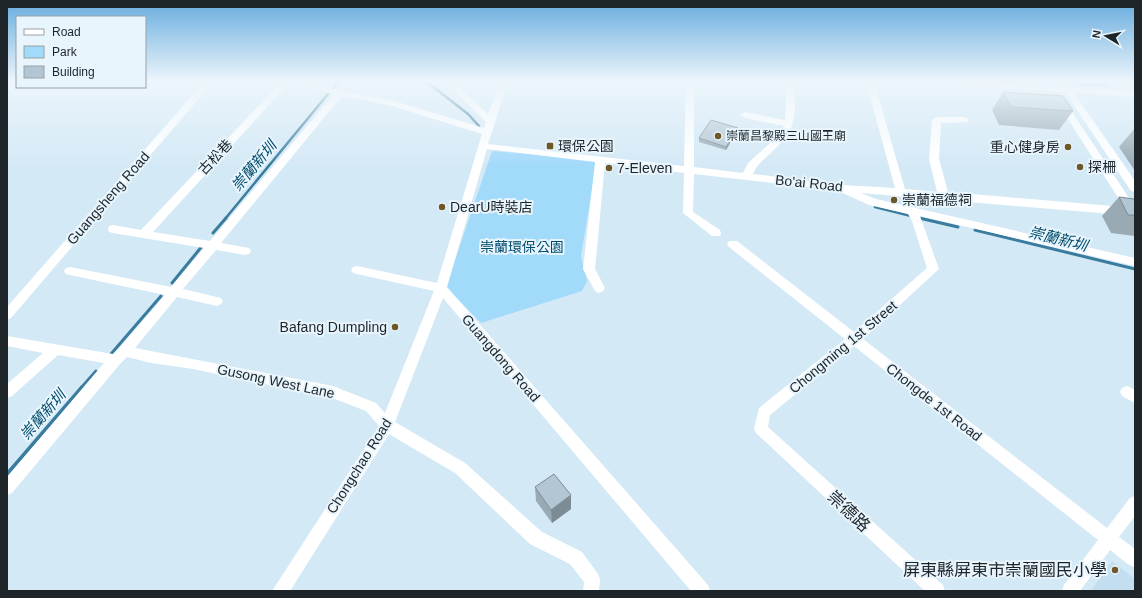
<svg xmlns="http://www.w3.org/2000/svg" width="1142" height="598" viewBox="0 0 1142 598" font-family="Helvetica,'Noto Sans TC',sans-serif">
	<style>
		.built { fill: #c2def0 }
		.green { fill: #a2dafa }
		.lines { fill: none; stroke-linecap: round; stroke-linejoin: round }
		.stream-far2 { stroke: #3a7c9d; stroke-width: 2.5 }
		.stream-far1 { stroke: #3a7c9d; stroke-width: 3 }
		.stream { stroke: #3a7c9d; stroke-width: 3.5 }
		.minor { fill: #fff; fill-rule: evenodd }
		.wall { fill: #99aab5 }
		.shaded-wall { fill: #7d8b94 }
		.building { fill: #b2c6d3; stroke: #7d8b94 }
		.poi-dot { fill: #6d5727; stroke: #e8f5fd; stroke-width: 1.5 }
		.labels { text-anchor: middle; stroke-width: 4; stroke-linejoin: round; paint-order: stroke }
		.far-poi-label { font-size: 12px; fill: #1d2529; stroke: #e8f5fd; text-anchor: start }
		.poi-label { font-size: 14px; fill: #1d2529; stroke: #e8f5fd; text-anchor: start }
		.street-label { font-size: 14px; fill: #1d2529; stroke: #e8f5fd }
		.park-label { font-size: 14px; fill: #004b6b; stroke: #e8f5fd }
		.water-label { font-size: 15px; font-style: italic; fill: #004c6b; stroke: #e8f5fd }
		.near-street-label { font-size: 17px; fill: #1d2529; stroke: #e8f5fd }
		.near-poi-label { font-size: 17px; fill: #1d2529; stroke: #e8f5fd; text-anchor: end }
	</style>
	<rect width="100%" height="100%" fill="#d4e9f6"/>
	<path class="built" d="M1112 561 1135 579V591H1091Z"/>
	<path class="green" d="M492 151 597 159 581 256 587 281 582 291 481 323 446 287Z"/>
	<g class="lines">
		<path class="stream-far2" d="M427 82 468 114 479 126
			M334 87 338 82
			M875 207 911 216
			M919 218 921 219
			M225 219 328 94"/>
		<path class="stream-far1" d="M919 218 958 227
			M975 230 1135 269
			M213 233 226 218
			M172 283 203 245
			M111 354 161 296
			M81 388 96 371"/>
		<path class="stream" d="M7 474 82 387"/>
		<path class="minor" d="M204 82H213L11 318 7 320V307Z
			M281 82H290L153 232 210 241 334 94 296 84 295 82H309L341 91 391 100 484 128 486 122 445 82H454L488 114 500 82H508L488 144 684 166 686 82H694V167L743 173 748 163 778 136 784 126 745 118 740 115 745 112 785 120 786 107V82H794C796 115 798 128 773 151 765 159 757 164 753 174L842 185 895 188 866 82H874L905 189 937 192 929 159 932 120 937 117H964L967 118 969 120 967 122 941 123 939 159 948 192 1124 207 1057 102 1061 99 1064 100 1135 207V216L861 193 876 199 1135 258V266L920 216 939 269 863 339 1107 528 1130 498 1135 496V516L1119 537 1135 549V567L1129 565 1110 550 1080 591H1062L1064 585 1098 540 854 346 770 415 768 427 943 585 945 591H925L756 433 754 429 759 408 845 339 729 247 727 244 729 241H737L854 332 927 268 912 221 908 214 869 205 843 193 842 191 694 174 693 212 720 230 721 233 720 236H712L683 213 684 173 605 163 595 269 605 288 603 291 599 293 595 291 583 269 595 162 487 149 447 287 708 585 710 591H691L443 298 395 422 465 463 542 532 582 552 598 574 600 580 599 591H583L584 582 570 564 530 544 455 473 389 434 290 591H272L379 426 366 411 332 398 193 369 151 363 127 357 120 364 12 493 7 495V477L104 363 58 355 12 396 7 398V384L43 353 7 346V336L113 354 120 347 165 295 70 275 66 274 64 271 66 268 70 267 171 287 204 248 113 233 109 232 108 229 109 226 113 225 141 230ZM342 96 389 105 482 134 437 283 357 266 353 267 351 270 353 273 357 274 434 291 385 413 376 403 333 386 135 348 177 297 217 306 221 304 223 301 221 298 183 289 216 250 245 255 249 254 251 251 249 248 221 243Z
			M934 82H980L1061 87 1062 84H1068L1070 87 1135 91V97L1074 93 1135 181V192L1131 191 1065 92 938 85Z
			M1127 386 1135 390V403L1122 396 1120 392 1122 388Z"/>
	</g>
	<path class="wall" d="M1074 82H1111L1107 87 1078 86Z
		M1003 92 1073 111 1059 130 999 125 992 110Z
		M1135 128V171L1119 147Z
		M737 131 726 150 699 142V138Z
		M1119 197 1135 201V236L1111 233 1102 216Z
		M535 487 571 495V509L552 523 536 501Z"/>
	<path class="shaded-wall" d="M738 128 737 131 726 150V147Z
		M571 495V509L552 523 551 510Z"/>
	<path class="building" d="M1003 92 1063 96 1073 111 1011 107Z
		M711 120 738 128 726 147 699 138Z
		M1119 197 1134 199 1135 201V215H1128Z
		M554 474 571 495 551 510 535 487Z"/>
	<linearGradient id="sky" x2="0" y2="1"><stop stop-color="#67acde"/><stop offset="0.49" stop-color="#ecf5fb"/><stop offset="1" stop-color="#ecf5fb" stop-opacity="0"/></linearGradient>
	<rect width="1142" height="166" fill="url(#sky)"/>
	<g class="poi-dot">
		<circle cx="718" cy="136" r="4"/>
		<rect x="546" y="142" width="8" height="8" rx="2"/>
		<circle cx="1068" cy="147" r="4"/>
		<circle cx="1080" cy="167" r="4"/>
		<circle cx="609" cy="168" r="4"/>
		<circle cx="894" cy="200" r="4"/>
		<circle cx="442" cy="207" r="4"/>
		<circle cx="395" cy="327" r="4"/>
		<circle cx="1115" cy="570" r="4"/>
	</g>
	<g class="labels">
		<g class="far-poi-label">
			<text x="726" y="140">崇蘭昌黎殿三山國王廟</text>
		</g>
		<g class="poi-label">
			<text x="558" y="151">環保公園</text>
			<text x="1060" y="152" text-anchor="end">重心健身房</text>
			<text x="1088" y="172">探柵</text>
			<text x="617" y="173">7-Eleven</text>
			<text x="902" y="205">崇蘭福德祠</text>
			<text x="450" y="212">DearU時裝店</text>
			<text x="387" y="332" text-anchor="end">Bafang Dumpling</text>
		</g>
		<g class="street-label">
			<text transform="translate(215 157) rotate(-47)" y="5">古松巷</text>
			<text transform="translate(809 183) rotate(6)" y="5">Bo'ai Road</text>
			<text transform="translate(108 198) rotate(-49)" y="5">Guangsheng Road</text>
			<text transform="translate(843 347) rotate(-40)" y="5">Chongming 1st Street</text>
			<text transform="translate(501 358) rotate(49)" y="5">Guangdong Road</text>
			<text transform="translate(276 381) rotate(12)" y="5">Gusong West Lane</text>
			<text transform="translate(934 402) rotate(38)" y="5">Chongde 1st Road</text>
			<text transform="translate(359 466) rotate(-58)" y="5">Chongchao Road</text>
		</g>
		<g class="park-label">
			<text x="522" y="252">崇蘭環保公園</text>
		</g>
		<g class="water-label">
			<text transform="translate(254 166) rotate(-50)" y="5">崇蘭新圳</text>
			<text transform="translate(1058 239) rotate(14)" y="5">崇蘭新圳</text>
			<text transform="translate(43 415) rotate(-49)" y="5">崇蘭新圳</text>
		</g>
		<g class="near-street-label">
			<text transform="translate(849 511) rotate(43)" y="6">崇德路</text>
		</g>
		<g class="near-poi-label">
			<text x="1107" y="576">屏東縣屏東市崇蘭國民小學</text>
		</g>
	</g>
	<rect width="1142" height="598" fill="none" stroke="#1d2529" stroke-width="16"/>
	<rect x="16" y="16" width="130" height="72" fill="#e8f5fd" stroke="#97a2a8"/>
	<rect x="24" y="29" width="20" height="6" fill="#ffffff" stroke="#97a2a8"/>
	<text x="52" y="36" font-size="12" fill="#1d2529">Road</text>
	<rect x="24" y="46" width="20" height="12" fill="#a2dafa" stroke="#97a2a8"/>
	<text x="52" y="56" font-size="12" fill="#1d2529">Park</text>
	<rect x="24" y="66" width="20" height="12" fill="#b2c6d3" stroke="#97a2a8"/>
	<text x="52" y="76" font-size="12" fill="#1d2529">Building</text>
	<g transform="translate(1106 36) rotate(280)" stroke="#e8f5fd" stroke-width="3" paint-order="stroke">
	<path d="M0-3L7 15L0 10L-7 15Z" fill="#1d2529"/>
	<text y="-6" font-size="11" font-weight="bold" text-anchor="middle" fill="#1d2529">N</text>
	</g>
</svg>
